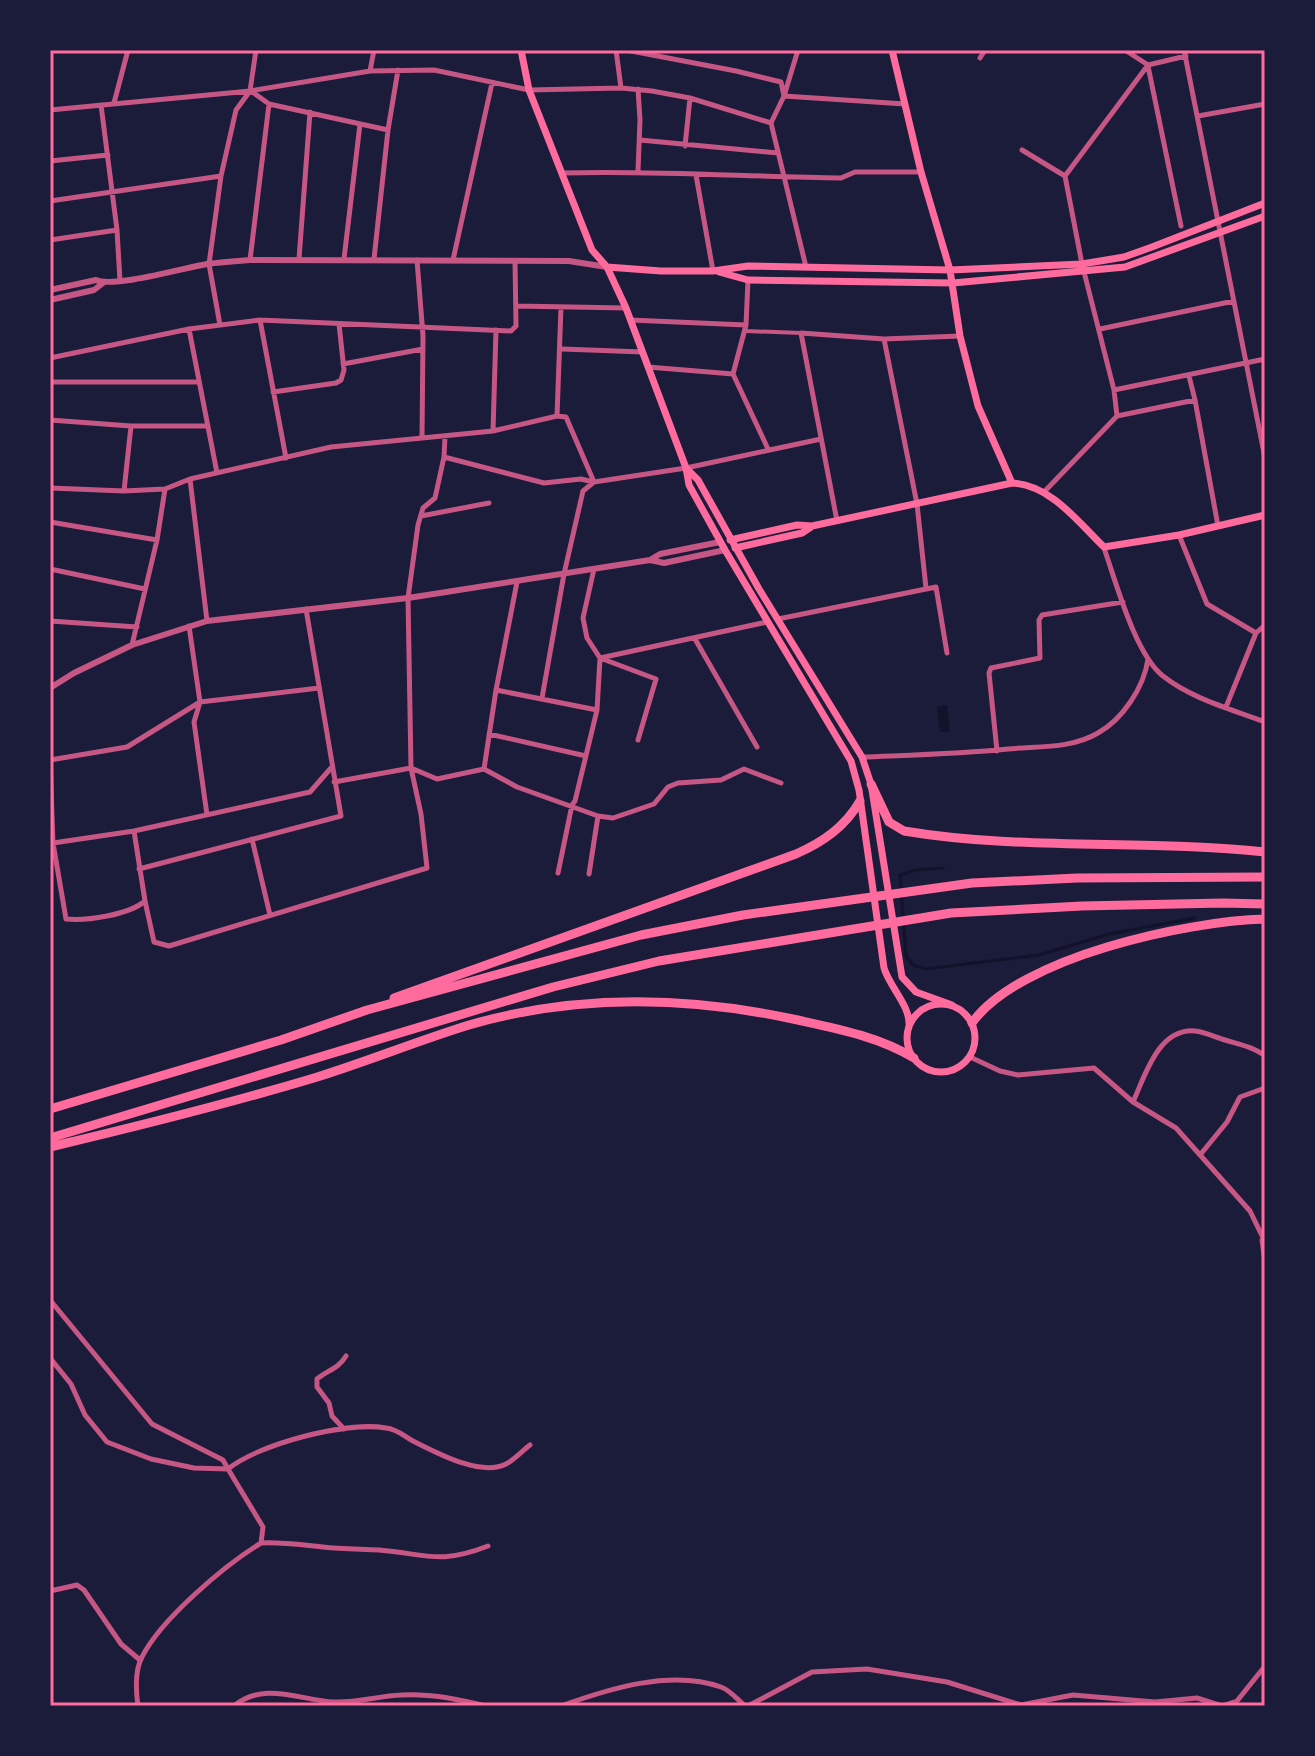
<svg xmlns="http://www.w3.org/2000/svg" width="1315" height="1756" viewBox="0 0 1315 1756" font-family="Helvetica,sans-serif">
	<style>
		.water { fill: #12122b }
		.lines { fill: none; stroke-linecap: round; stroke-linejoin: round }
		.stream { stroke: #12122b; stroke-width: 3 }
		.pedestrian { stroke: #c65784; stroke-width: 4 }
		.minor { stroke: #c65784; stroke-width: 5 }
		.tertiary { stroke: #c65784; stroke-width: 6 }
		.secondary { stroke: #ff6b9d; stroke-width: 7 }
		.motorway { stroke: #ff6b9d; stroke-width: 9 }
		.neatline { fill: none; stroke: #ff6b9d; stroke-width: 3 }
	</style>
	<rect width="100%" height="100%" fill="#1b1b3a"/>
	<path class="water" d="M947 705 950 731 940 732 937 707Z"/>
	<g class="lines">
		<path class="stream" d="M943 868 916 870 900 875 906 956 913 965 926 969 1039 955 1109 934 1195 918"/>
		<path class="pedestrian" d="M745 331 801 333"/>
		<path class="minor" d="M616 50 621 88
			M626 50 736 71 781 82 784 96 905 104
			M798 50 784 96 771 123 806 267
			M1125 50 1148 65
			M1184 50 1265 458
			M980 58 985 50
			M1148 65 1065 176 1082 264 1114 390 1117 416 1195 400 1218 526
			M1148 65 1186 56
			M1148 66 1181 226
			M370 71 374 50
			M251 91 269 104 388 130
			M114 103 128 50
			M101 105 117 230 120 281
			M50 110 250 91 370 71 434 70 529 90 621 88 652 91 690 98 771 123
			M1198 116 1265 104
			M640 140 778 153
			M685 146 690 98
			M1022 150 1065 176
			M50 161 108 155
			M638 171 640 120 638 89
			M561 173C655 170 748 177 841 178L855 172H921
			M696 175 713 271
			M50 201 221 176
			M50 240 117 230
			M299 259 310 112
			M344 259 360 124
			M374 259 388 130 398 70
			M250 260 269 104
			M417 260 423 336 422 438
			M453 260 492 83
			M748 280 746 325 733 374 768 449
			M516 306 626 308
			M260 320 286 458
			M630 320 746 325
			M220 325 209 264 221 176 236 110 250 91 256 50
			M189 329 217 473
			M1100 329 1234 301
			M884 339 917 504 926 588
			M562 349 643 352
			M50 358 189 329 260 320 511 331 516 326 515 261
			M343 364 423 349
			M648 367 733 374
			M1189 376 1195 400
			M50 382H198
			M1114 390 1265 359
			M273 392 336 383 341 380 344 370 339 324
			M557 416 566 417 594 482 686 468 821 439
			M557 416 561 307
			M50 420 131 426H208
			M493 431 496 330
			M445 436 444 457 544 483 581 479 593 482
			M190 479 207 621
			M50 488 124 491 165 489 190 479 331 447 493 431 557 416
			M124 491 131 426
			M1044 492 1117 416
			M421 516 489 503
			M837 521 801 333 884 339 960 336
			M50 522 157 540
			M1179 535 1207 604 1256 633
			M1104 548C1116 582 1135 654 1163 676 1192 699 1231 709 1265 722
			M50 569 145 589
			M594 569 583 618 587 638 600 658 656 679 638 740
			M778 619 936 587 947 653
			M50 621 137 627
			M189 626 200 702 194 722 207 815
			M695 639 757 747
			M132 645 157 540 165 489
			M496 690 597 710
			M542 698 564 574 583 491 594 482
			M1226 707 1256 633 1265 625
			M489 734 586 756
			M997 751 989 673 991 668 1040 658 1039 620 1042 615 1123 602
			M862 757C911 755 960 754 1008 749 1038 746 1071 749 1098 733 1123 719 1144 687 1148 659
			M50 758 53 843 66 919C86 921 129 915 145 901L134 831
			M50 760 127 747 200 702 319 688
			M484 769 496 690 517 582
			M334 782 411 768 437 779 484 769 517 787 598 816 613 818 654 804 668 787 678 783 721 780 744 769 781 783
			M252 839 270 915
			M53 843 134 831 310 792 331 768
			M139 869 341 816 306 609
			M558 873 572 805 575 801 597 710 600 658 767 622
			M589 874 598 816
			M145 901 154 942 169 946 427 868 421 814 411 768 408 598 418 525 423 508 435 498 444 457
			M970 1057 1000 1071 1018 1075 1094 1068 1133 1102 1176 1128 1250 1211 1265 1242
			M1133 1102C1145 1076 1158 1028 1195 1031 1205 1032 1215 1037 1225 1040 1238 1044 1254 1047 1265 1056
			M1200 1155 1227 1122 1240 1097 1265 1088
			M1262 1240 1265 1262
			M50 1300 152 1424 223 1460 228 1469C259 1444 346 1421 386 1428 397 1429 404 1436 413 1441 437 1453 481 1477 506 1464 514 1460 522 1451 530 1445
			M50 1358 71 1384 85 1415 107 1442 151 1459 194 1468 228 1469 263 1527 261 1543C225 1565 161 1619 142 1657 135 1670 136 1692 138 1706
			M344 1429 332 1416 329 1403 317 1387V1379C328 1370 338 1369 346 1356
			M261 1543C283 1542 302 1545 323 1547 341 1549 360 1549 379 1550 427 1554 439 1565 488 1546
			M50 1591 77 1585 84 1590 121 1644 140 1660
			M234 1706C264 1681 299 1700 334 1702 356 1703 379 1696 401 1695 430 1693 459 1699 486 1706
			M561 1706C608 1689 671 1669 721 1687 730 1690 738 1700 745 1706
			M748 1706 812 1672 867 1669 947 1682 1021 1705 1073 1695 1155 1702 1197 1698 1222 1706 1237 1701 1265 1666"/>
		<path class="tertiary" d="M50 290 96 280C114 288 184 268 207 264 221 262 236 261 250 260L569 261 607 267
			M50 300 94 290 103 283
			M650 560 664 563 725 550
			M50 688 74 673 132 645 207 621 408 598 650 560 660 554 720 542"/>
		<path class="secondary" d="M521 50 529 90 592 250 607 267 626 308 686 468 689 485 725 550 851 761 859 790 884 968C890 988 911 1006 909 1027
			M892 50 921 172 950 270 960 336 978 406 1012 483
			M607 267 661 271H713L748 266 950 270 1082 264 1124 257 1152 247 1265 203
			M719 272 748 280 953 283 1125 267 1265 216
			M686 468 698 480 759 589 862 757 871 784 902 977 916 992 952 1005
			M730 540 797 525 812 526 1012 483C1051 485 1078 522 1104 547L1179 535 1265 515
			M735 548 802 533 811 527
			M907 1038a34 34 0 1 1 68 0a34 34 0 1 1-68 0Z"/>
		<path class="motorway" d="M871 784 889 822 904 831C1023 851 1145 839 1265 852
			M394 998 796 854C823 842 845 827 860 801
			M972 1023C1019 957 1187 921 1265 919
			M50 1109 281 1040 367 1010 641 935 743 915 972 883 1077 878 1265 877
			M50 1138 553 987 659 961 951 913 1082 906 1223 903 1265 904
			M50 1147C139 1126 227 1104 314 1078 366 1062 417 1041 469 1025 576 994 685 996 793 1019 834 1028 878 1036 914 1058"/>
	</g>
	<rect width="1315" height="1756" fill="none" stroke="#1b1b3a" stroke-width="104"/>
	<rect x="52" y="52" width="1211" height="1652" class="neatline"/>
</svg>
